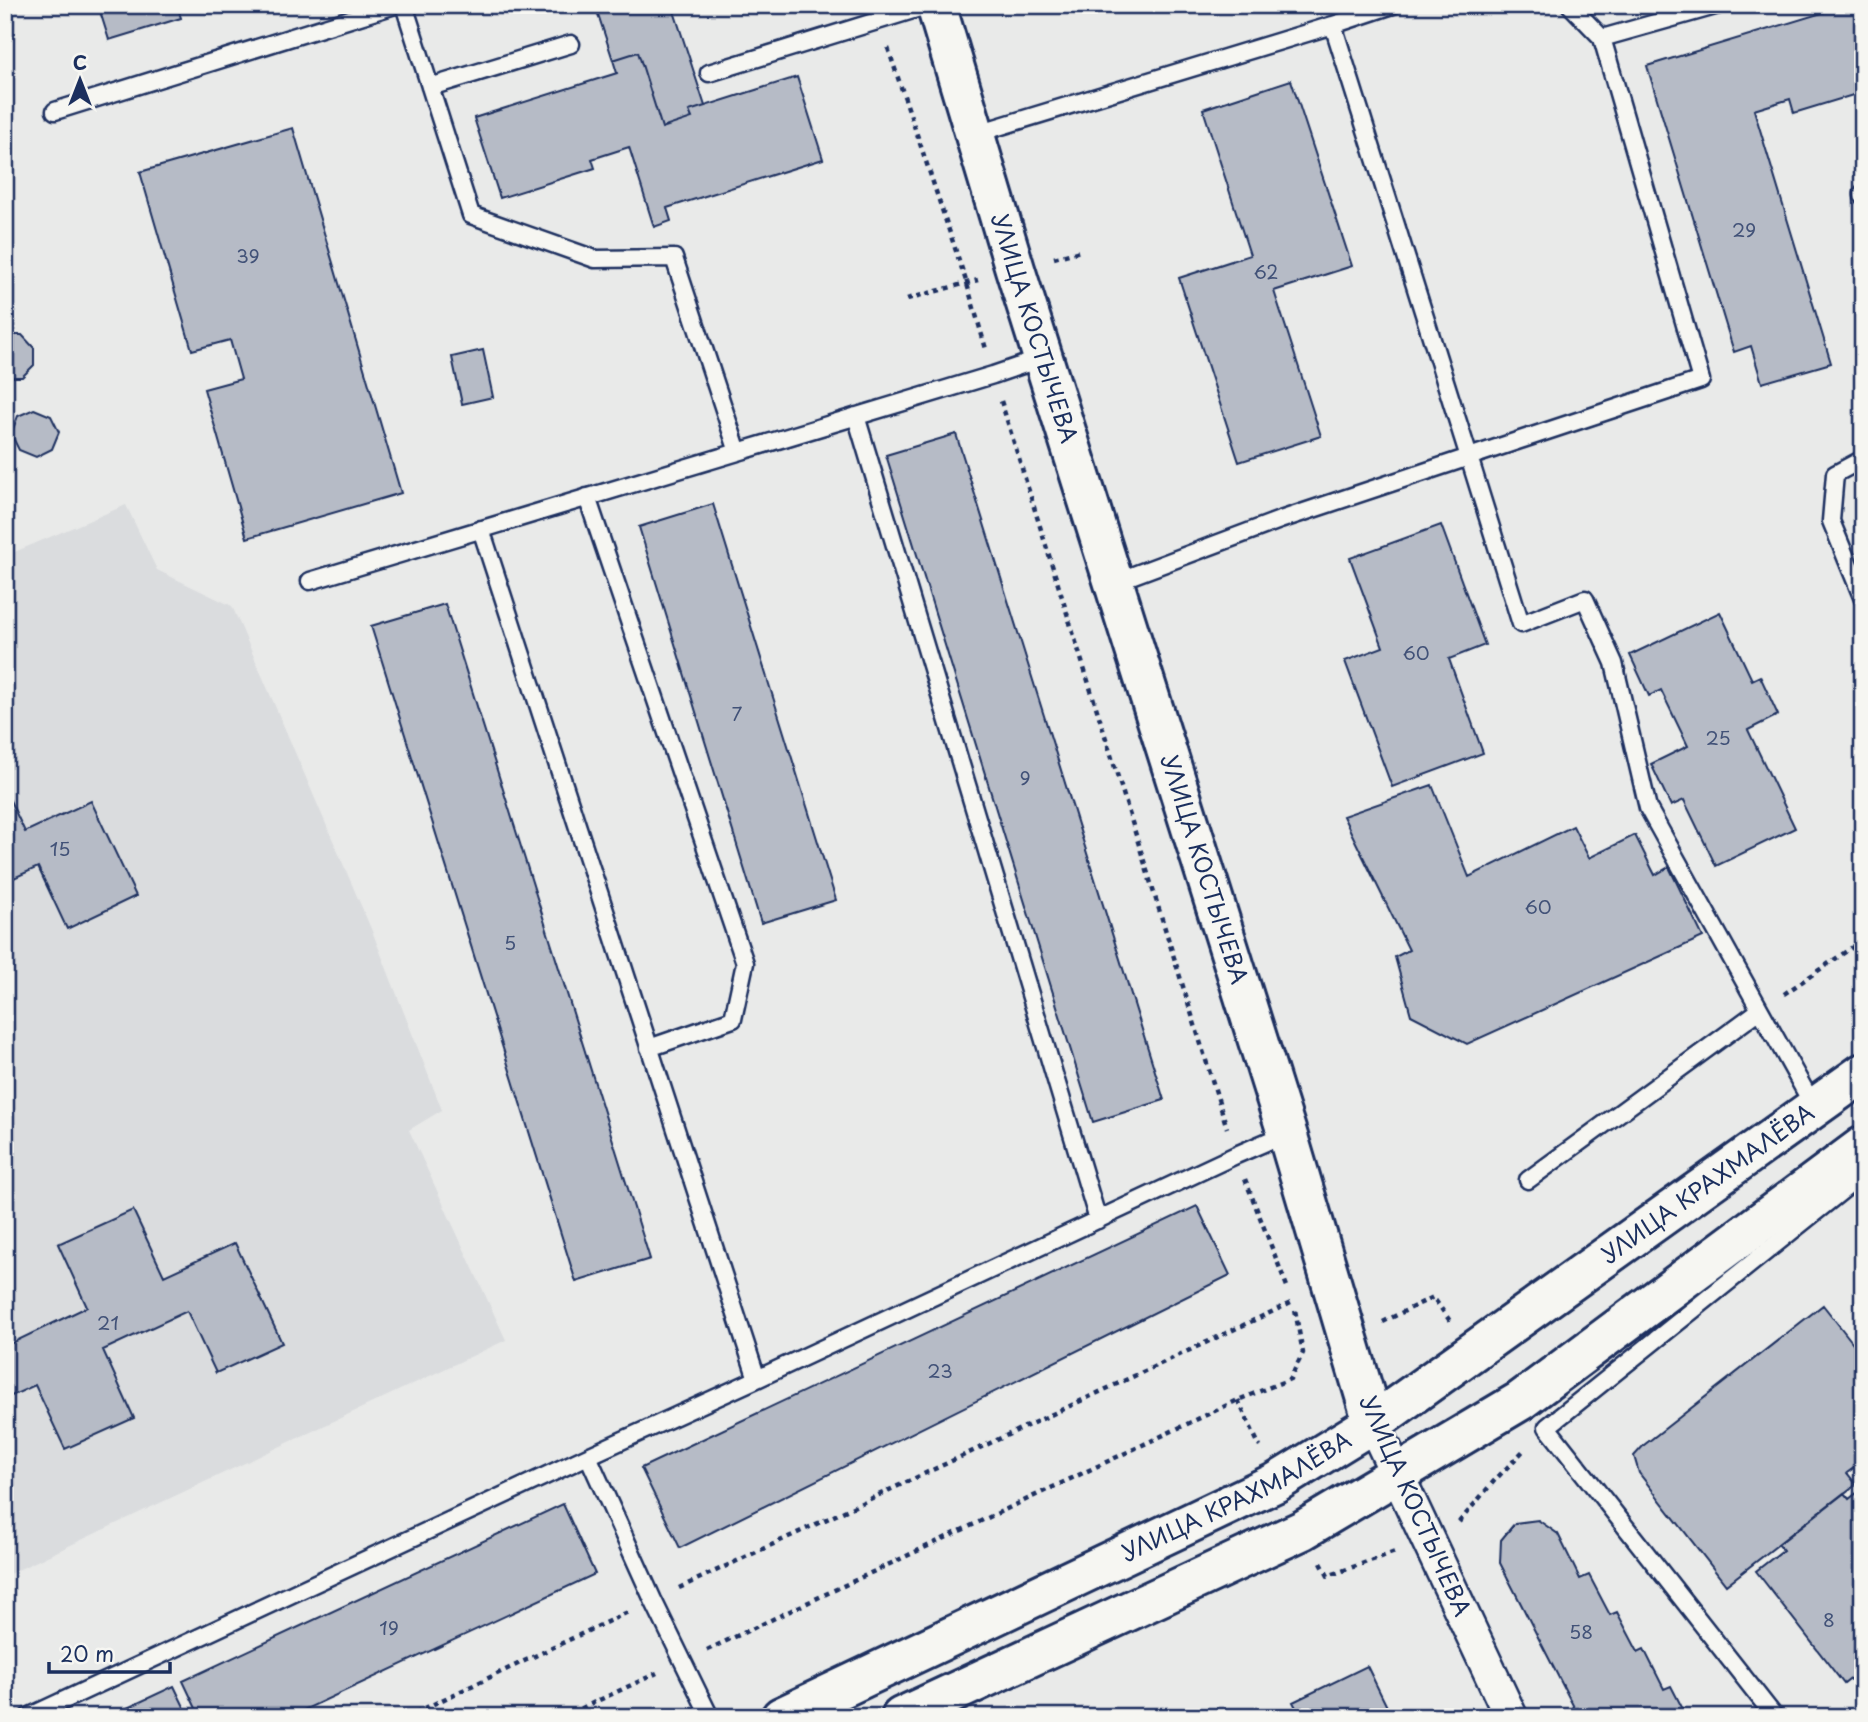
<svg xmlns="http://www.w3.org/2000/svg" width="1868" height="1722" viewBox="0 0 1868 1722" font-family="'Playpen Sans',sans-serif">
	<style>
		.built { fill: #dadcde }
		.building { fill: #b6bbc6; stroke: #1b2f5e; stroke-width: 2 }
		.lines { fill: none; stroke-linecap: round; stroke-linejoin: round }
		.service-casing { stroke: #1b2f5e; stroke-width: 21 }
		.minor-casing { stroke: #1b2f5e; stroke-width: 37 }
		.secondary-casing { stroke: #1b2f5e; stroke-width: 44 }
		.path { stroke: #1b2f5e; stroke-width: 4.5; stroke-dasharray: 5 5; stroke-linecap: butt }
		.service { stroke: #f6f6f2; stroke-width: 16 }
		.minor { stroke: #f6f6f2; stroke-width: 32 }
		.secondary { stroke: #f6f6f2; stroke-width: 38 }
		.labels { text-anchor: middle; stroke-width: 5; stroke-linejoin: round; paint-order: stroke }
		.number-label { font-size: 19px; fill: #425278 }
		.street-label { font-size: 23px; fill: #1b2f5e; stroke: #f6f6f2 }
	</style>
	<rect width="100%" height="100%" fill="#e9eae9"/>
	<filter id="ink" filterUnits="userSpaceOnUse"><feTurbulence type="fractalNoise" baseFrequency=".0143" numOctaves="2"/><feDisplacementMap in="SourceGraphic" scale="14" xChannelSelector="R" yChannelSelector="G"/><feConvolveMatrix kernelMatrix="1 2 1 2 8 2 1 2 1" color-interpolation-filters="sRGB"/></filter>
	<g filter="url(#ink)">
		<path class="built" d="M126 505 157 570 232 606 372 931 442 1110 409 1130 506 1340 5 1576V556Z"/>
		<path class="building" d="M98 5H177L181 18 109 40Z
			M595 5H672L705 106 689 111 692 118 662 128 638 52 613 60Z
			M1848 5H1863V92L1794 113 1790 99 1754 110 1831 363 1762 383 1751 346 1734 352 1647 66Z
			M638 52 662 128 692 118 689 111 797 77 823 159 667 208 671 221 654 227 629 147 592 159 595 168 500 198 474 118 617 73 613 60Z
			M1291 80 1352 266 1274 291 1321 436 1239 462 1179 278 1250 255 1203 109Z
			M293 128 401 493 247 538 204 389 241 379 230 340 192 350 140 172Z
			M5 335H22L34 348V365L22 377H5Z
			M483 350 493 397 462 404 452 357Z
			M34 409 51 416 59 432 52 449 36 457 19 450 11 434 18 416Z
			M956 434 1164 1100 1093 1122 886 455Z
			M713 504 836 900 761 923 639 527Z
			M1441 525 1485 645 1449 659 1483 753 1392 787 1345 661 1383 647 1350 558Z
			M445 604 650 1259 576 1282 371 626Z
			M1720 612 1752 680 1760 676 1778 715 1748 730 1795 828 1716 866 1684 800 1671 806 1651 764 1688 746 1661 690 1649 696 1630 655Z
			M1432 785 1469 877 1573 826 1589 858 1635 835 1655 875 1669 867 1703 937 1467 1044 1411 1015 1395 957 1409 950 1343 816Z
			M5 790 25 832 91 801 136 896 67 929 38 867 5 882Z
			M1197 1206 1230 1275 680 1548 641 1468Z
			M133 1210 164 1276 235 1243 282 1343 216 1373 187 1311 103 1350 134 1418 65 1449 35 1385 5 1399V1334L10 1344 87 1307 58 1244Z
			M1823 1305 1863 1356V1461L1847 1473 1856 1484 1726 1585 1639 1473 1634 1456 1644 1445Z
			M1863 1488V1669L1844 1684 1756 1571 1783 1550 1778 1544 1844 1493 1849 1499Z
			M563 1504 595 1574 289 1717H200L183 1681Z
			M1538 1520 1558 1534 1580 1579 1589 1575 1610 1615 1617 1612 1638 1652 1644 1649 1664 1689 1671 1686 1687 1717H1579L1500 1563 1501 1540 1515 1523Z
			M1367 1666 1392 1717H1301L1293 1702Z
			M174 1686 189 1717H108Z"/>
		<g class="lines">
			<defs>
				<path id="service" d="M404 5 471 215 595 259 674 258 738 452 993 375 1043 358
					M1570 5 1602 38 1719 5
					M1333 25 1393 5
					M1602 38 1701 380 1469 457 1521 624 1585 599 1614 663 1648 808 1814 1107
					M709 73 929 5
					M430 87 571 44
					M55 111 395 5
					M975 134 1333 25 1469 457 1280 520 1115 582
					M1863 193V196
					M856 416 1098 1220
					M1863 459 1835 474 1831 521 1863 599
					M587 497 745 963 733 1019 649 1048
					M481 529 757 1379
					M310 581 738 452
					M1528 1180 1760 1010
					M588 1456 653 1600 710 1717
					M28 1717 588 1456 757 1379 1236 1155 1287 1133
					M1775 1717 1547 1427 1863 1174"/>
				<path id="minor" d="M1373 1423 1511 1717"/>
				<g id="secondary">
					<path id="s1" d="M936 5 1015 269 1287 1133 1373 1423"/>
					<path id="s2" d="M781 1717 1277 1482 1373 1423 1863 1073"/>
					<path d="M901 1717 1303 1530 1520 1401 1863 1146"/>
				</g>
			</defs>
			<use href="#service" class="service-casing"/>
			<use href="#minor" class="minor-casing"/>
			<use href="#secondary" class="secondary-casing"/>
			<path class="path" d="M888 48 967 284 986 349
				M1054 258 1080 251
				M907 299 978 280
				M1001 401 1227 1128
				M1784 994 1863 940
				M1245 1179 1288 1289
				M1383 1322 1433 1297 1450 1321
				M1238 1400 1260 1447
				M1459 1522 1494 1481 1526 1448
				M1321 1563 1328 1576 1395 1552
				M679 1588 1293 1302
				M707 1650 1238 1400 1290 1379 1303 1353 1295 1310
				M406 1717 630 1611
				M563 1717 657 1673"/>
			<use href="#service" class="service"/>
			<use href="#minor" class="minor"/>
			<use href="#secondary" class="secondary"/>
		</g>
	</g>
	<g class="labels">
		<g class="number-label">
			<text x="1744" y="237">29</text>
			<text x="248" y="263">39</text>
			<text x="1266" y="279">62</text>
			<text x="1416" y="660">60</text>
			<text x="737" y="721">7</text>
			<text x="1718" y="745">25</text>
			<text x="1025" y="785">9</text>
			<text x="60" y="856">15</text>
			<text x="1538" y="914">60</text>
			<text x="510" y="950">5</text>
			<text x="108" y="1330">21</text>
			<text x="940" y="1378">23</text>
			<text x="1829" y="1627">8</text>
			<text x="389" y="1635">19</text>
			<text x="1581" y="1639">58</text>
		</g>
		<g class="street-label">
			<text dy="8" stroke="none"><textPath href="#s1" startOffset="338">УЛИЦА КОСТЫЧЕВА</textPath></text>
			<text dy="8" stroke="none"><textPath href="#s1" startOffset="905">УЛИЦА КОСТЫЧЕВА</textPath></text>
			<text dy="8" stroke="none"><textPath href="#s2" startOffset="1073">УЛИЦА КРАХМАЛЁВА</textPath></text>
			<text dy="8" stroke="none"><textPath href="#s2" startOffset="506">УЛИЦА КРАХМАЛЁВА</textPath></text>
			<text transform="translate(1415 1506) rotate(66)" y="8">УЛИЦА КОСТЫЧЕВА</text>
		</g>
	</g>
	<rect width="1868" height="1722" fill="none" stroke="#f6f6f2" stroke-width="28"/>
	<rect x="14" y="14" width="1840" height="1694" fill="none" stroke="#1b2f5e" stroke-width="2.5" filter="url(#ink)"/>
	<g transform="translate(80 80)" stroke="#f6f6f2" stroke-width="5" paint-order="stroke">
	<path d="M0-5L12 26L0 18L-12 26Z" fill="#1b2f5e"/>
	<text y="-10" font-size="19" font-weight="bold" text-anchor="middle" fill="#1b2f5e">С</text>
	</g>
	<path d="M49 1662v10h121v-10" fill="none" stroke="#1b2f5e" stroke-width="3.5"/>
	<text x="60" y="1662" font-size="21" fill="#1b2f5e" stroke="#f6f6f2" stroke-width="5" paint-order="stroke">20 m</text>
</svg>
